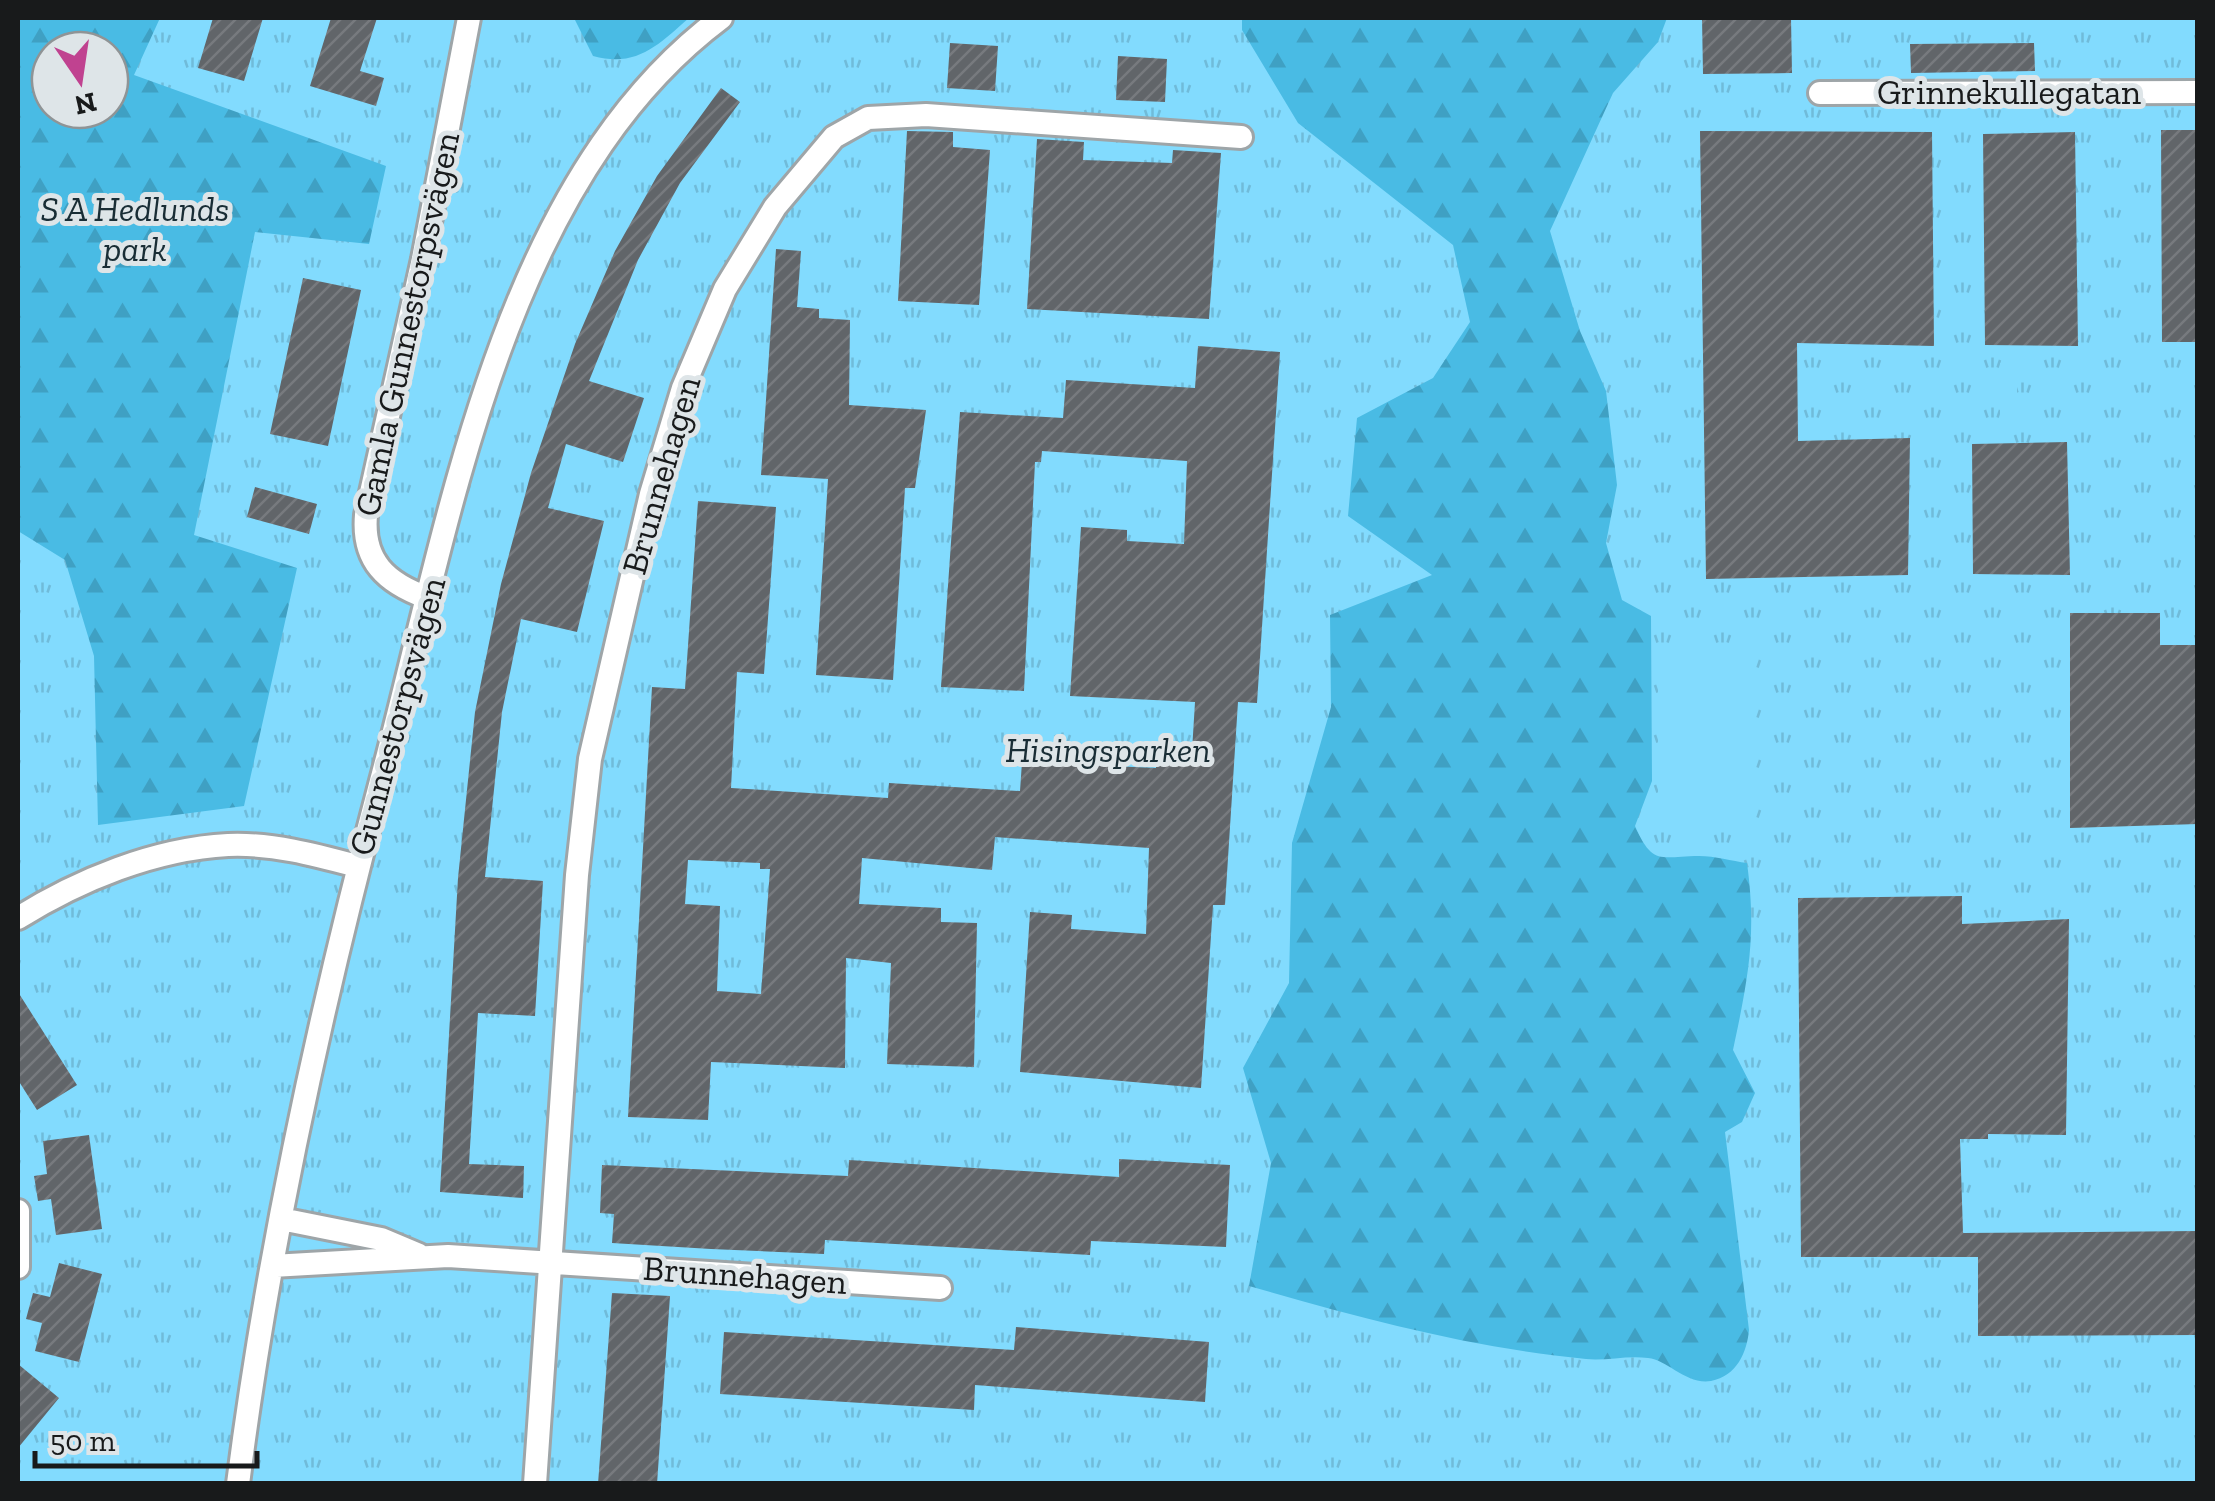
<svg xmlns="http://www.w3.org/2000/svg" width="2215" height="1501" viewBox="0 0 2215 1501" font-family="'Zilla Slab',serif">
	<style>
		.grass { fill: url(#grass-tufts); fill-rule: evenodd }
		.forest { fill: url(#forest-firs); fill-rule: evenodd }
		.garden { fill: #82dbfe }
		.building { fill: url(#building-hatch); fill-rule: evenodd }
		.lines { fill: none; stroke-linecap: round; stroke-linejoin: round }
		.minor-casing { stroke: #9ea5a8; stroke-width: 28 }
		.minor { stroke: #fff; stroke-width: 22 }
		.labels { text-anchor: middle; stroke-width: 10; stroke-linejoin: round; paint-order: stroke }
		.street-label { font-size: 35px; fill: #181a1b; stroke: #dee5e8 }
		.park-label { font-size: 35px; font-style: italic; fill: #192d35; stroke: #dee5e8 }
	</style>
	<defs>
		<pattern id="grass-tufts" width="24" height="20" patternUnits="userSpaceOnUse" patternTransform="scale(2.5)"><rect width="24" height="20" fill="#82dbfe"/><path d="M3 7l-1-3M5 7V3M7 7l1-3M15 17l-1-3M17 17v-4M19 17l1-3" fill="none" stroke="#70bbd9"/></pattern>
		<pattern id="forest-firs" width="22" height="20" patternUnits="userSpaceOnUse" patternTransform="scale(2.5)"><rect width="22" height="20" fill="#49bbe4"/><path d="M5 1l3.5 6h-7zM16 11l3.5 6h-7z" fill="#3fa0c3"/></pattern>
		<pattern id="building-hatch" width="6" height="6" patternUnits="userSpaceOnUse" patternTransform="scale(2.5)"><rect width="6" height="6" fill="#616569"/><path d="M-1 1l2-2M0 6l6-6M5 7l2-2" fill="none" stroke="#777a7e"/></pattern>
	</defs>
	<rect width="100%" height="100%" fill="#dee5e8"/>
	<path class="grass" d="M18 18H2197V1483H18ZM50 50H110V110H50Z"/>
	<path class="forest" d="M18 18H160L134 75 386 166 369 244 255 232 194 535 297 568 244 806 98 825 94 656 65 560 18 531ZM50 50H110V110H50Z
		M574 18H689C658 45 637 68 593 56Z
		M1242 18H1667L1658 42 1613 93 1550 231 1580 331 1606 391 1617 485 1606 543 1622 600 1651 616 1652 781 1635 826C1653 867 1661 856 1699 856 1715 856 1732 861 1747 863 1757 936 1748 979 1733 1050L1755 1093 1742 1122 1725 1132 1749 1330C1747 1352 1737 1376 1711 1381 1686 1385 1668 1360 1648 1358 1628 1355 1606 1361 1586 1359 1471 1348 1360 1318 1249 1286L1271 1163 1243 1068 1289 983 1292 843 1331 707 1330 615 1432 575 1348 516 1357 418 1433 378 1470 322 1453 245 1298 123 1242 30Z"/>
	<path class="garden" d="M2000 363H2017V425H2000Z
		M1658 648H1756V827H1658Z"/>
	<path class="building" d="M213 18H263L244 81 198 68Z
		M331 18H377L360 71 384 78 376 106 310 86Z
		M1702 18H1791L1792 73 1703 74Z
		M950 43 998 46 995 91 947 88Z
		M2034 43 2035 71 1911 73 1910 44Z
		M1118 56 1167 59 1165 102 1116 100Z
		M721 88 740 102 680 183 638 260 589 381 644 398 623 462 566 444 548 508 604 521 577 632 521 619 502 712 485 877 543 881 535 1016 478 1013 469 1164 524 1166 523 1198 440 1192 458 878 475 712 501 584 531 473 575 344 615 251 657 176Z
		M2161 130H2198V342H2162Z
		M907 131 953 132V147L990 150 979 305 898 301Z
		M1700 131 1932 132 1934 346 1797 343 1798 441 1910 438 1908 575 1706 579Z
		M2075 132 2078 346 1985 345 1983 134Z
		M1037 139 1084 142 1083 160 1172 163 1173 150 1221 153 1209 319 1027 309Z
		M776 249 801 251 797 307 819 309V318L850 320 849 405 926 410 915 488H905L893 680 816 675 828 479 761 475Z
		M303 278 361 290 328 446 270 434Z
		M1198 346 1280 352 1257 703 1238 702 1225 905H1213L1201 1088 1020 1072 1030 912 1072 915 1071 929 1146 934 1149 848 995 837 992 870 862 858 859 904 941 908V922L977 923 974 1067 887 1064 891 963 846 958 845 1068 711 1062 708 1120 628 1117 652 687 685 689 698 501 776 507 764 674 737 672 731 788 888 798 889 783 1020 791 1022 762 1156 768 1157 750 1192 751 1195 702 1070 696 1081 527 1127 530V541L1184 544 1187 461 1042 451 1041 462H1035L1024 691 941 687 960 412 1063 418 1066 380 1195 388ZM688 860 760 863V869H770L761 994 717 991 720 906 685 904Z
		M2067 442 2070 575 1973 574 1972 444Z
		M255 487 317 504 309 534 247 517Z
		M2070 613H2160V645H2198V824L2070 828Z
		M1962 896V924L2069 919 2066 1135 1988 1134V1139H1960L1963 1233 2198 1231V1335L1978 1336V1257H1801L1798 898Z
		M18 992 77 1085 37 1110 18 1080Z
		M89 1135 102 1229 56 1235 51 1199 38 1201 36 1188 34 1176 47 1174 43 1141Z
		M1119 1159 1230 1165 1226 1247 1091 1241 1090 1255 825 1240 824 1254 711 1249 612 1243 614 1214 600 1213 602 1165 848 1176 849 1160 1119 1177Z
		M59 1263 102 1274 79 1362 35 1351 42 1323 26 1319 33 1293 50 1297Z
		M612 1293 670 1296 657 1484H598Z
		M1016 1327 1209 1342 1205 1402 975 1385 974 1410 720 1394 724 1332 1014 1350Z
		M18 1364 59 1398 18 1448Z"/>
	<g class="lines">
		<defs>
			<path id="minor" d="M1820 93 2198 92
				M428 598C386 583 362 561 366 515L423 259 469 18
				M18 918C79 880 154 849 228 845 272 843 316 855 357 866
				M18 1211V1267
				M281 1219 381 1239 419 1255
				M272 1266 448 1256 940 1288
				M238 1484C268 1247 320 1011 381 781 449 529 499 184 721 18
				M535 1484 577 875 590 759 651 494 683 388 725 289 775 207 834 137 868 118 926 115 1241 137"/>
		</defs>
		<use href="#minor" class="minor-casing"/>
		<use href="#minor" class="minor"/>
	</g>
	<g class="labels">
		<g class="street-label">
			<text x="2009" y="104">Grinnekullegatan</text>
			<text transform="translate(407 324) rotate(-78)" y="12">Gamla Gunnestorpsvägen</text>
			<text transform="translate(661 475) rotate(-74)" y="12">Brunnehagen</text>
			<text transform="translate(397 716) rotate(-75)" y="12">Gunnestorpsvägen</text>
			<text transform="translate(745 1275) rotate(4)" y="12">Brunnehagen</text>
		</g>
		<g class="park-label">
			<text x="135" y="221">S A Hedlunds<tspan x="135" dy="40">park</tspan></text>
			<text x="1108" y="762">Hisingsparken</text>
		</g>
	</g>
	<rect width="2215" height="1501" fill="none" stroke="#181a1b" stroke-width="40"/>
	<g transform="translate(80 80) rotate(167)"><circle r="48" fill="#dee5e8" stroke="#8f9496" stroke-width="2.5"/>
	<path d="M0-8L18 38L0 25L-18 38Z" fill="#c04290"/>
	<text y="-15" font-size="28" font-weight="bold" text-anchor="middle" fill="#181a1b">N</text>
	</g>
	<path d="M35 1451v15h222v-15" fill="none" stroke="#181a1b" stroke-width="5"/>
	<text x="50" y="1451" font-size="30" fill="#181a1b" stroke="#dee5e8" stroke-width="8" paint-order="stroke">50 m</text>
</svg>
